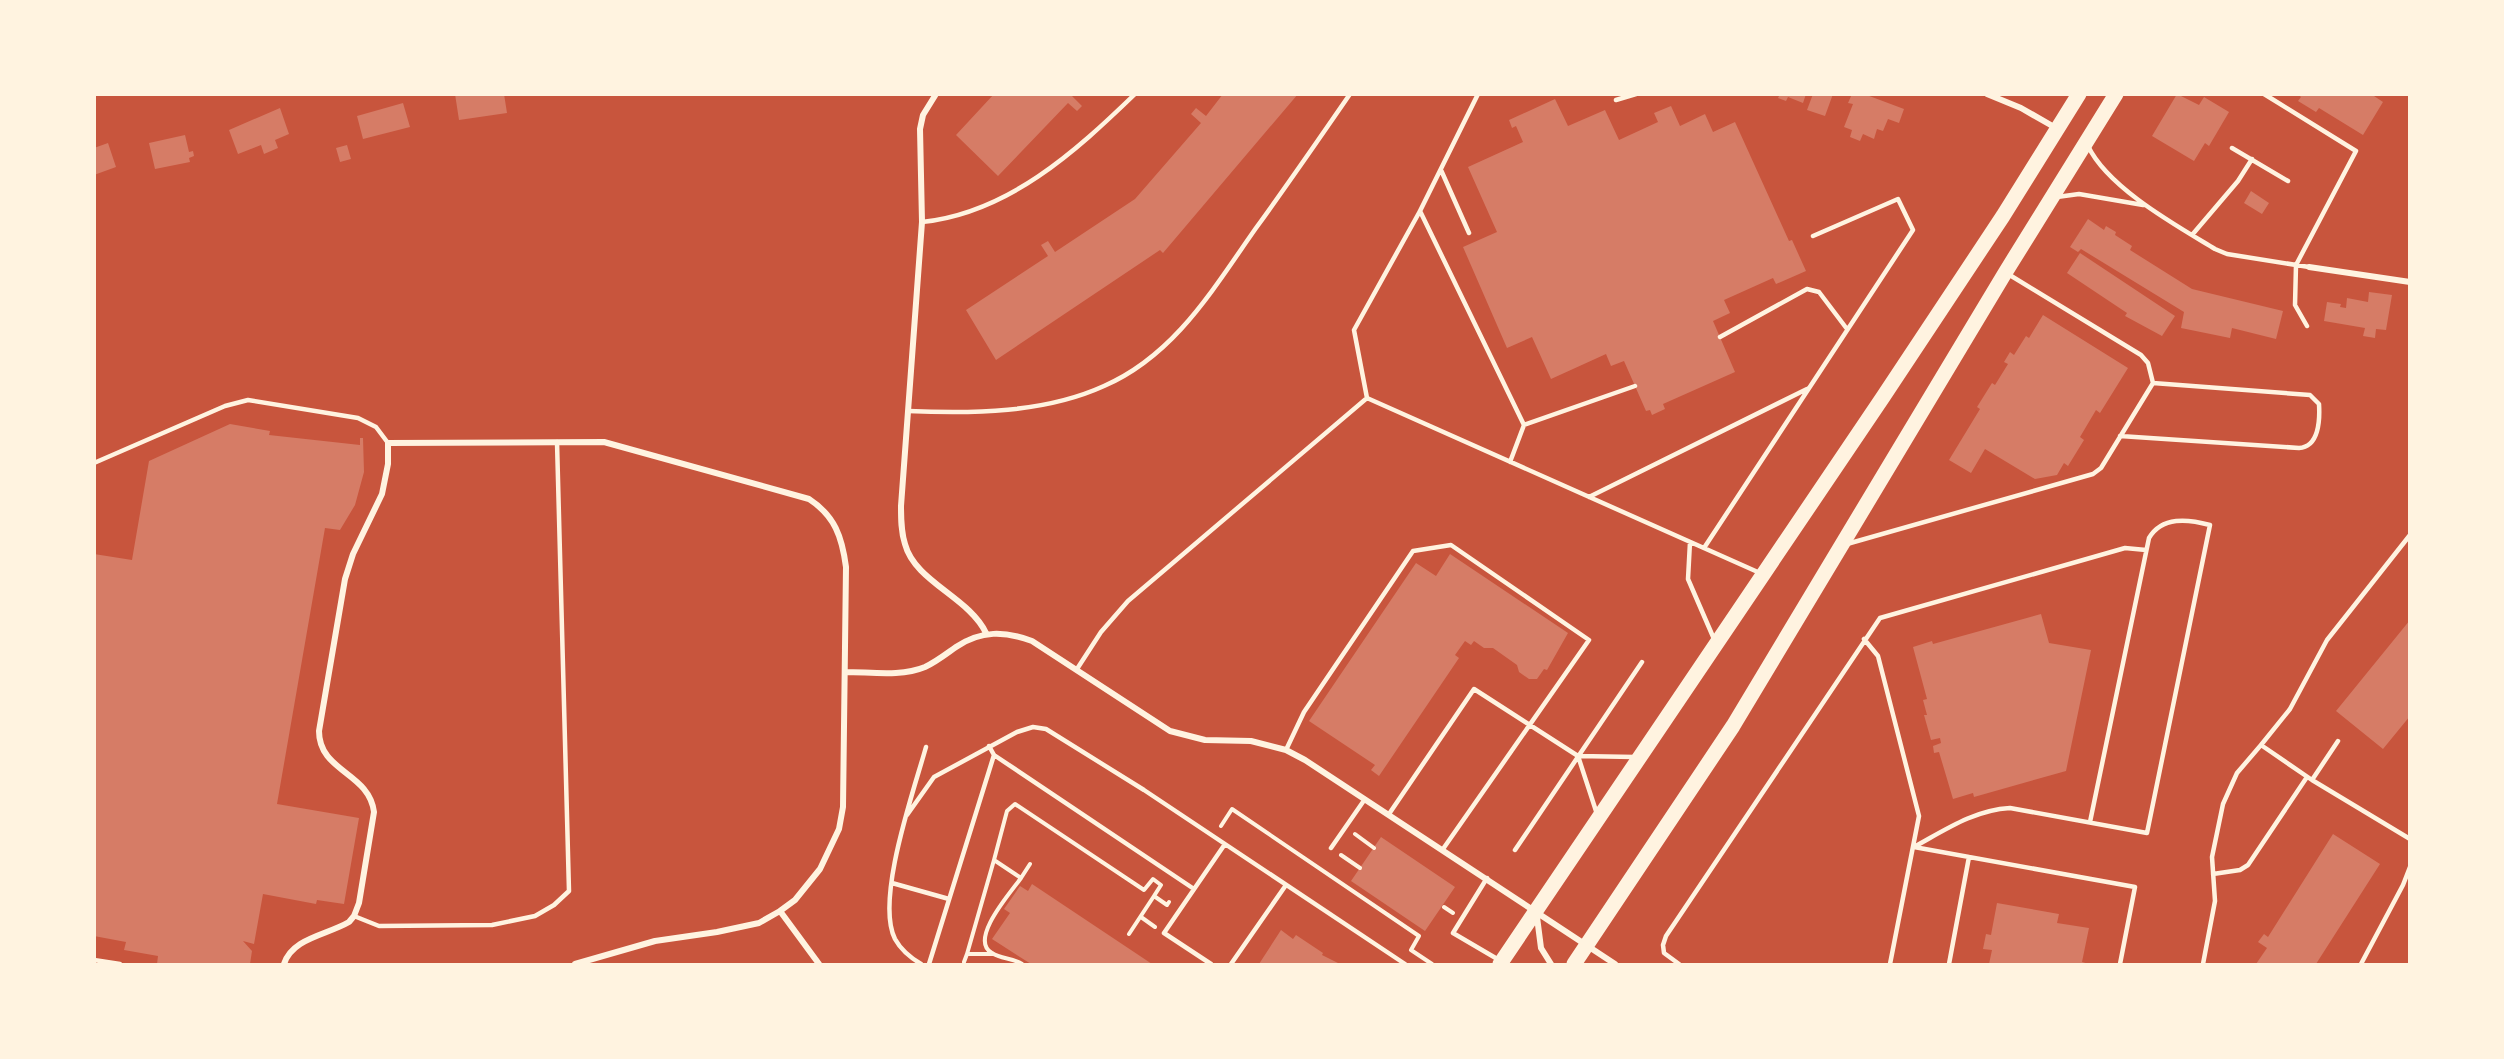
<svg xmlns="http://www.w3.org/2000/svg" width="2504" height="1059" viewBox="0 0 2504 1059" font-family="Mulish,sans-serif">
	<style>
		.building { fill: #d67c66 }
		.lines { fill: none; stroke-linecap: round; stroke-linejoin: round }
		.path { stroke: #fff3e0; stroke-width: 4 }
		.service { stroke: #fff3e0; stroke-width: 4.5 }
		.minor { stroke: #fff3e0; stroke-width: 6 }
		.trunk { stroke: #fff3e0; stroke-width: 15 }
	</style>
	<rect width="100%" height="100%" fill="#c8553d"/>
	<path class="building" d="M455 94H504L507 113 459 120Z
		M994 94H1074L1072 96 1082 106 1077 111 1068 103 998 176 956 135Z
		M1223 94H1298L1163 253 1160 250 996 360 966 310 1048 256 1041 245 1048 241 1055 252 1135 199 1201 123 1191 114 1196 108 1206 116Z
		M1780 94H1806L1803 103 1788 97 1786 101 1778 98Z
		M1813 94H1833L1825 116 1807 110Z
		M1852 94H1864L1904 109 1899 123 1888 119 1883 131 1877 129 1874 139 1863 134 1860 141 1850 137 1852 130 1844 127 1853 104 1848 103Z
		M2177 94 2199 105 2204 97 2229 112 2209 146 2205 143 2194 161 2152 136Z
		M2298 94H2371L2383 102 2363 135 2319 108 2316 112 2298 101 2301 97Z
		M1555 99 1568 126 1605 110 1619 140 1658 122 1654 113 1671 106 1680 126 1705 114 1713 132 1735 122 1789 241 1792 240 1806 271 1776 284 1773 278 1724 300 1730 313 1713 321 1735 372 1663 404 1665 409 1652 415 1650 410 1646 411 1624 361 1611 366 1606 354 1551 379 1532 337 1507 348 1463 247 1497 232 1468 167 1523 142 1516 126 1512 128 1509 120Z
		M403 103 410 127 363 139 357 116Z
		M280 108 289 134 275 140 278 148 264 154 261 145 238 154 229 130Z
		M185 135 189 152 193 151 194 156 189 158 190 162 155 169 149 143Z
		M108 143 116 167 94 175V148Z
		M347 145 351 159 340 162 336 148Z
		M2251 191 2269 203 2262 214 2244 203Z
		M2088 219 2104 230 2106 226 2116 232 2115 235 2132 246 2130 250 2192 289 2283 311 2276 339 2232 328 2230 338 2181 328 2184 312 2081 249 2078 252 2070 247Z
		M2080 253 2175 316 2162 336 2125 316 2127 313 2067 273Z
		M2369 292 2392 295 2386 330 2376 329 2375 338 2363 336 2365 328 2324 321 2327 302 2341 304 2340 307 2346 308 2347 298 2368 302Z
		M2043 315 2128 368 2100 413 2096 410 2080 437 2084 440 2068 466 2064 463 2057 475 2035 479 1985 449 1971 473 1949 460 1980 409 1977 407 1992 383 1995 385 2008 364 2004 362 2010 352 2014 355 2026 336 2029 338Z
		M230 424 270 431 269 435 360 445V438H363L364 472 355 505 340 530 325 528 277 804 359 818 344 904 317 900 316 904 263 894 254 944 243 941 252 951 250 964H157L158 956 124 950 126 942 94 936V554L132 560 149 461Z
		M1450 554 1568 633 1547 670 1544 669 1537 679H1529L1519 672 1517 665 1493 648H1484L1474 641 1471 645 1465 641 1455 655 1459 658 1379 776 1371 770 1375 765 1309 721 1416 563 1436 576Z
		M2041 614 2049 643 2091 650 2066 771 1974 797 1973 793 1953 799 1939 752 1934 753 1933 746 1941 743 1940 738 1931 740 1924 715H1927L1923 700 1927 699 1913 647 1932 641 1933 644Z
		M2410 620V716L2383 749 2336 711Z
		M2333 834 2380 864 2316 964H2256L2267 948 2258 942 2264 934 2268 937Z
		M1381 837 1455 887 1425 931 1351 881Z
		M1032 884 1152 964H1031L992 939 1010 913 1004 909 1020 886 1028 891Z
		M1997 903 2059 914 2057 923 2089 928 2082 962 2089 964H1989L1992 950 1983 949 1986 934 1991 935Z
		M1281 930 1293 939 1296 935 1323 953 1322 955 1340 964H1259Z"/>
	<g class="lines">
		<path class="path" d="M1221 826 1232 809 1419 936 1411 950 1432 964
			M1355 834 1374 848
			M1341 855 1360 868
			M1030 864 1021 878 994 860 1007 811 1015 804 1144 890 1153 879 1161 885 1154 896 1167 905 1169 902
			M1021 878C1011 892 968 940 992 953 1001 959 1013 958 1022 964
			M1444 907 1453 913
			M1141 917 1155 927
			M1129 934 1154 896
			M993 954H967L994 860
			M964 962 967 954"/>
		<path class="service" d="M2264 94 2356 151 2296 265 2295 305 2307 326
			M1616 100 1636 94
			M2088 146C2108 188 2177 226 2215 249L2227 254 2309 267
			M2232 148 2288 181
			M1441 170 1469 233
			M2057 197 2079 194 2143 205
			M1420 211 1524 425
			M922 222C1008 213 1075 152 1135 94
			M2192 235 2238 181 2252 159
			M1720 337 1807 289 1819 292 1847 329
			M1367 398 1354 330 1420 211 1478 94
			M908 411C972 414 1045 413 1104 386 1175 355 1213 289 1256 228 1288 184 1319 139 1350 94
			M2120 436 2299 448C2319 447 2320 420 2319 404L2310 395 2153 383
			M1510 462 1524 425 1635 386
			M94 463 225 406 248 400 358 418 376 427 388 443
			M1589 497 1807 389
			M2410 535 2327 640 2290 709 2261 745 2312 780 2410 839
			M1690 542 1688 579 1714 639
			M1847 544 2093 474 2101 468 2153 383 2148 363 2141 355 2008 274
			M1704 548 1913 230 1898 199 1813 236
			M1864 639 1878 656 1919 816 1890 964
			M1077 669 1101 632 1128 601 1367 398 1760 573
			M989 746 994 755 1194 889
			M1286 750 1304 712 1413 551 1451 545 1589 640 1443 849
			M1578 756 1597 814
			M2312 780 2338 741
			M1389 814 1474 689 1578 756 1635 757
			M907 815 934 777 1017 732 1033 727 1046 729 1144 790 1405 964
			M1914 847C1945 830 1974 810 2010 808L2147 833 2210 525C2188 519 2162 516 2149 538L2090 822
			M1914 847 2135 887 2120 964
			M1331 848 1365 799
			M1515 850 1642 662
			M2213 874 2240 870 2248 865 2307 777
			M1487 878 1453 933 1499 960
			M892 883 949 899
			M354 916 379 926 492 925 535 916 554 905 569 891 557 442
			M94 960 120 964
			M921 964C911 958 901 950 895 939 875 900 914 790 926 747
			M929 964 994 755
			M1211 964 1164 933 1225 844
			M1231 964 1286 885
			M1679 964 1664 953 1663 945 1666 936 1880 618 2125 548 2146 550
			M1949 964 1969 857
			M2203 964 2215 901 2212 857 2223 804 2237 773 2261 745
			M2361 964 2403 885 2410 867"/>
		<path class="minor" d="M936 94 923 115 920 129 922 222 901 506C901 519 901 532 905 544 915 582 969 597 986 633
			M1987 94 2021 108 2056 128
			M2309 267 2410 282
			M845 672C871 672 901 677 925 667 936 662 946 654 956 647 981 630 1005 631 1032 641L1170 731 1205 740 1251 741 1286 750 1305 760 1615 964
			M780 911 819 964
			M1537 917 1541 948 1551 964
			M284 964C292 938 327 935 349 922L354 916 359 903 374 812C369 772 319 772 319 731L345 579 353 554 382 494 388 464V443L604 442 809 499C835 516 842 537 846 567L843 807 839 829 820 869 795 900 780 911 759 923 717 932 655 941 575 964"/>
		<path class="trunk" d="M1500 964 1883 397 2003 216 2079 94
			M1574 964 1733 726 2005 273 2116 94"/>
	</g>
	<rect width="2504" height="1059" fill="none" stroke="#fff3e0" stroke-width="192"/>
</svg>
